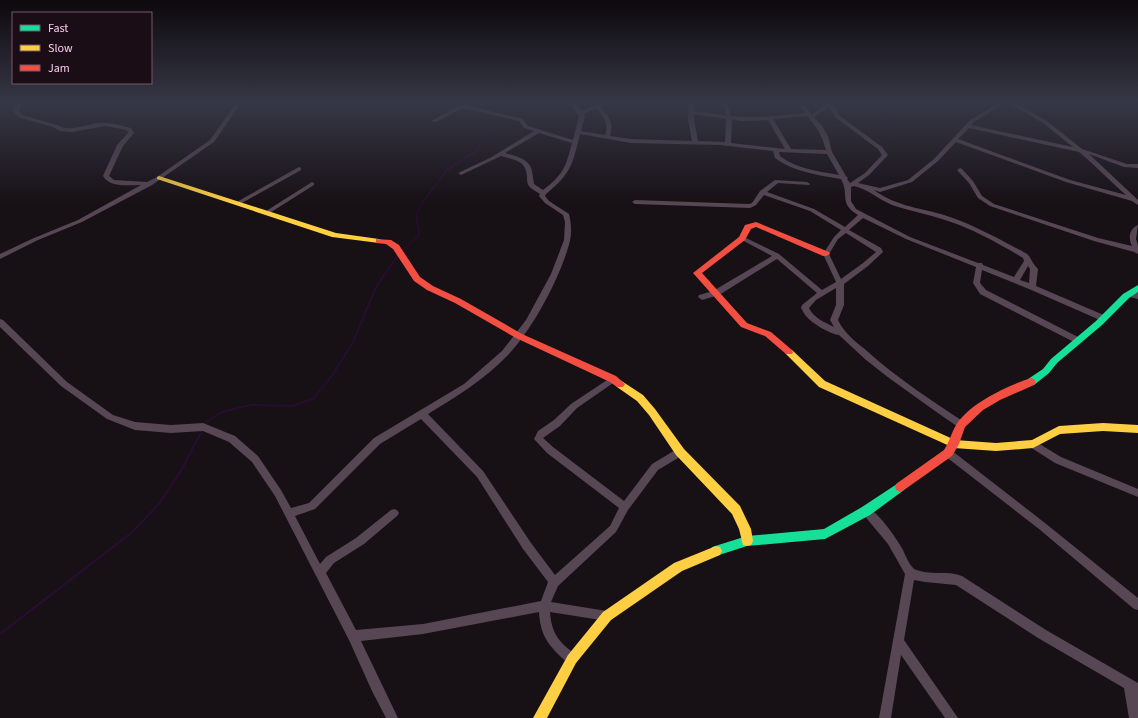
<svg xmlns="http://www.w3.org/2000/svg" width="1138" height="718" viewBox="0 0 1138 718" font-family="'Source Sans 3',sans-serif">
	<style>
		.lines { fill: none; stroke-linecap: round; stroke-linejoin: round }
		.stream-far2 { stroke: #270d2f; stroke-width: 1.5 }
		.stream-far1 { stroke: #270d2f; stroke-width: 2 }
		.stream { stroke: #270d2f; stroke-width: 2.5 }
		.street { fill: #574654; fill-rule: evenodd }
		.fast { fill: #16e098; fill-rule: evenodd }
		.slow { fill: #ffcf43; fill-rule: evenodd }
		.jam { fill: #f24e42; fill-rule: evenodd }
	</style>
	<rect width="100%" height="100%" fill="#171015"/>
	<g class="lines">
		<path class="stream-far2" d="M889 103C882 115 893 132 898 144
			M401 252 418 236 419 232 416 215 422 203 447 170 476 151 509 103"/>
		<path class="stream-far1" d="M205 425 206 422 220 413 236 408 253 405 293 406 314 398 333 374 353 342 376 287 398 255
			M189 455 203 429"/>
		<path class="stream" d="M0 634 131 533 158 505 179 474 190 454"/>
		<path class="street" d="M16 103H21L19 111 22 115 57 125C73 134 90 121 106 123 114 123 123 126 131 128L134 133 123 146 109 176 114 180 147 182 157 177 210 140 236 103H241L214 142 152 185 82 222 38 240 0 259V254L34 238 78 220 141 185C129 185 110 188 103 176L117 145 128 133 127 130 105 126 72 132 60 131 53 127 18 117 13 111Z
			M570 103H575L582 111 599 103H606L600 106C609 116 614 123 610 136L631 139 692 141 688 120 689 103H695L694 111 726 115 723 103H728L731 116C756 119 781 115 805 113L797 103H802L812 114 828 103H834L833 105 840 116 882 147 888 155 869 175 858 183 880 188 908 180 934 159 970 120 999 103H1005L974 122 971 125 1073 147 1043 123 1009 103H1016L1047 121 1082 149 1127 164H1138V168L1124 167 1089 154 1138 200V205L1132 201 1066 182 956 142 938 161 912 182 880 192 874 190C894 205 918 208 941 214 967 222 992 235 1016 248 1020 250 1027 253 1029 256 1032 261 1034 265 1038 269L1036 286 1106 316 1107 318 1103 321 1100 320 1029 289 982 270 980 283 986 290 1080 338 1081 340 1077 343 1074 342 980 294 973 283 976 267 906 239 863 218 849 230 881 248 883 252 868 266 844 284V305L838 320C844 333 856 342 867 351 897 378 931 400 964 422L965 425 964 428 961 429 935 411 889 378 866 360 839 335C832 335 811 323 806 316 804 314 803 311 801 308L802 305 817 293 777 259 719 295 702 300 698 297 699 295 713 291 772 256 740 239 739 238 742 236 779 254 822 290 836 282 823 254 834 237 841 230 810 211 764 195 756 205 750 208 635 204 632 202 635 200 749 204 752 203 760 191 775 180 807 182 810 184 809 185 778 183 767 192 814 209 845 227 858 215C838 203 850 195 841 179 818 175 794 172 775 158L773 151 720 145 631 143 580 134C573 163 571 174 546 194L545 196 549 201 569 214C571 222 572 232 570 241 561 276 533 329 508 355 485 379 456 397 428 414L483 471 531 543 555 575 610 526 619 508 547 453 534 439 538 431 554 420 571 404 613 376 616 377 617 379 616 381 577 408 560 426 543 438 553 447 624 501 652 464 677 449 680 448 683 449 685 452 683 455 658 470 628 510 616 532 558 586 551 602 607 611 611 612 612 616 611 620 607 621 550 612C551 627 555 637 566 647 571 651 575 654 578 659L576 663 572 665 568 663C550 648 540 636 539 612L423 634 361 641 398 718H386L372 691 349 640 275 496 252 462 229 442 203 431 171 433 135 430 107 419 61 386 0 327V319L3 320 67 382 113 415 135 422 171 425 203 423 235 436 258 456 281 490 291 508 309 503 374 438 464 384 502 351 526 320 551 274 564 240 565 222 563 215 545 203 539 196 540 194C536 191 531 189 529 186 527 184 527 180 527 176 526 160 514 160 501 156L463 174 461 175 458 173 490 158 534 131 524 128 519 121 463 108 436 122 431 121 462 104 523 119 528 126 573 140 579 116ZM829 107 836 118 878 149 882 155 865 173 850 183 847 179 848 178 846 176 832 152 828 136 822 126 814 117ZM596 108C604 117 609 123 605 135L581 131 585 116 584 114ZM694 114 726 119 725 142 698 141 694 120ZM807 116C818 129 821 133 826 150L791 149 773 119ZM732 119 741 121 768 120 785 149 731 143ZM969 128 1079 152C1095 165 1110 181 1126 195L1070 180 958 139ZM539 133 572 143C566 167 563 175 543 190L534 184C533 180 533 175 532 171 530 159 515 156 505 153ZM779 152 827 154 839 175C818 171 797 169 780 156ZM854 186C868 189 878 199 892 205 909 211 928 214 945 220 973 229 998 243 1023 258L1024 261 1014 277 983 265 982 263H978L910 237 856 209 851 201V187ZM846 233 876 252 863 263 841 279 829 254 838 239ZM1028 266 1030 269 1029 283 1020 280ZM836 288V305L830 320 834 327C824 322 814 318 809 308L816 300ZM421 419 477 477 523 549 548 582 541 601 423 624 356 630 326 573 334 563 364 544 397 516 399 513 397 510 394 509 391 510 356 538 326 557 320 564 295 516 315 509 380 444Z
			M299 167 301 168V170L240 204 238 205 235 203Z
			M960 168 962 169 973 181 982 196 994 204 1098 238 1132 246C1128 238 1129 229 1138 225L1136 239 1138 246V254L1134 252 1094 241 990 206 978 198 969 183 957 170Z
			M312 182 314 183V185L268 214H264L263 213Z
			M1129 291 1138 293V299L1126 296 1125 294Z
			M1033 440 1061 457 1138 489V497L1055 463 1030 447 1029 444 1030 441Z
			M948 449 951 450 1045 523 1138 598V610L1134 609 1039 529 945 456 943 453 945 450Z
			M866 507C878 511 897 539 903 550 906 557 909 564 914 569 929 576 947 570 962 576L1046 630 1138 683V718H1129L1124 688 1038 638 956 585 925 582 914 580 904 640 958 718H945L901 655 891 718H879L905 574 888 544 863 514 861 511 863 508Z"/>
		<path class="fast" d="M1138 285V292L1129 298 1102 325 1057 363 1049 373 1034 385H1028L1026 382 1028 379 1043 369 1051 359 1096 321 1123 294Z
			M900 482 904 484 905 487 904 490 870 515 825 539 747 546 716 556 712 555 710 551 712 547 747 536 824 529 862 507Z"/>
		<path class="slow" d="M159 176 336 233 379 239 383 241 379 243 332 237 157 179V177Z
			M789 349 792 350 825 381 955 440 996 443 1032 440 1059 426 1103 423 1138 425V433L1103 431 1060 434 1033 448 996 451 954 448 819 387 786 354 785 352 786 350Z
			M620 380 643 395 655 409 684 449 740 506 751 529 753 541 751 545 747 546 743 545 739 529 732 514 676 455 649 415 637 401 617 387 615 384 617 381Z
			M716 546 720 547 722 551 720 555 682 571 611 620 576 663 547 718H533L568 655 603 612 674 563Z"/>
		<path class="jam" d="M756 222 829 252 830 254 826 256H823L756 227 751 229 745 240 702 273 747 323 771 332 792 350 793 352 792 354H786L765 336 741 327 693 273 739 237 745 225Z
			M376 239 391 240 399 245 420 277 433 286 461 299 522 334 616 376 625 384 623 387H617L610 382 516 338 455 303 427 290 414 281 393 249 386 244 376 243Z
			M1031 378 1034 379 1036 382 1034 385 1000 400 983 410 965 427 959 444 952 456 904 490 900 492 896 490 895 487 896 484 944 450C950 441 952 430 958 422 973 402 1007 386 1031 378Z"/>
	</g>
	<linearGradient id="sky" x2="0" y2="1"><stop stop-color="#0d090c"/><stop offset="0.5" stop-color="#363746"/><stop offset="1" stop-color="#363746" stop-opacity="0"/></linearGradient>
	<rect width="1138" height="204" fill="url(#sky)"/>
	<rect x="12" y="12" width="140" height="72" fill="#1a0d16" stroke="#73596d"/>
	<rect x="20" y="25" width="20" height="6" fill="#16e098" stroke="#73596d"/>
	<text x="48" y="32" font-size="12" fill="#f9ccef">Fast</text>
	<rect x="20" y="45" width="20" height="6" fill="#ffcf43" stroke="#73596d"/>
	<text x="48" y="52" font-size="12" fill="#f9ccef">Slow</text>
	<rect x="20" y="65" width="20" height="6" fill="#f24e42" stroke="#73596d"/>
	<text x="48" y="72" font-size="12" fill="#f9ccef">Jam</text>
</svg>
